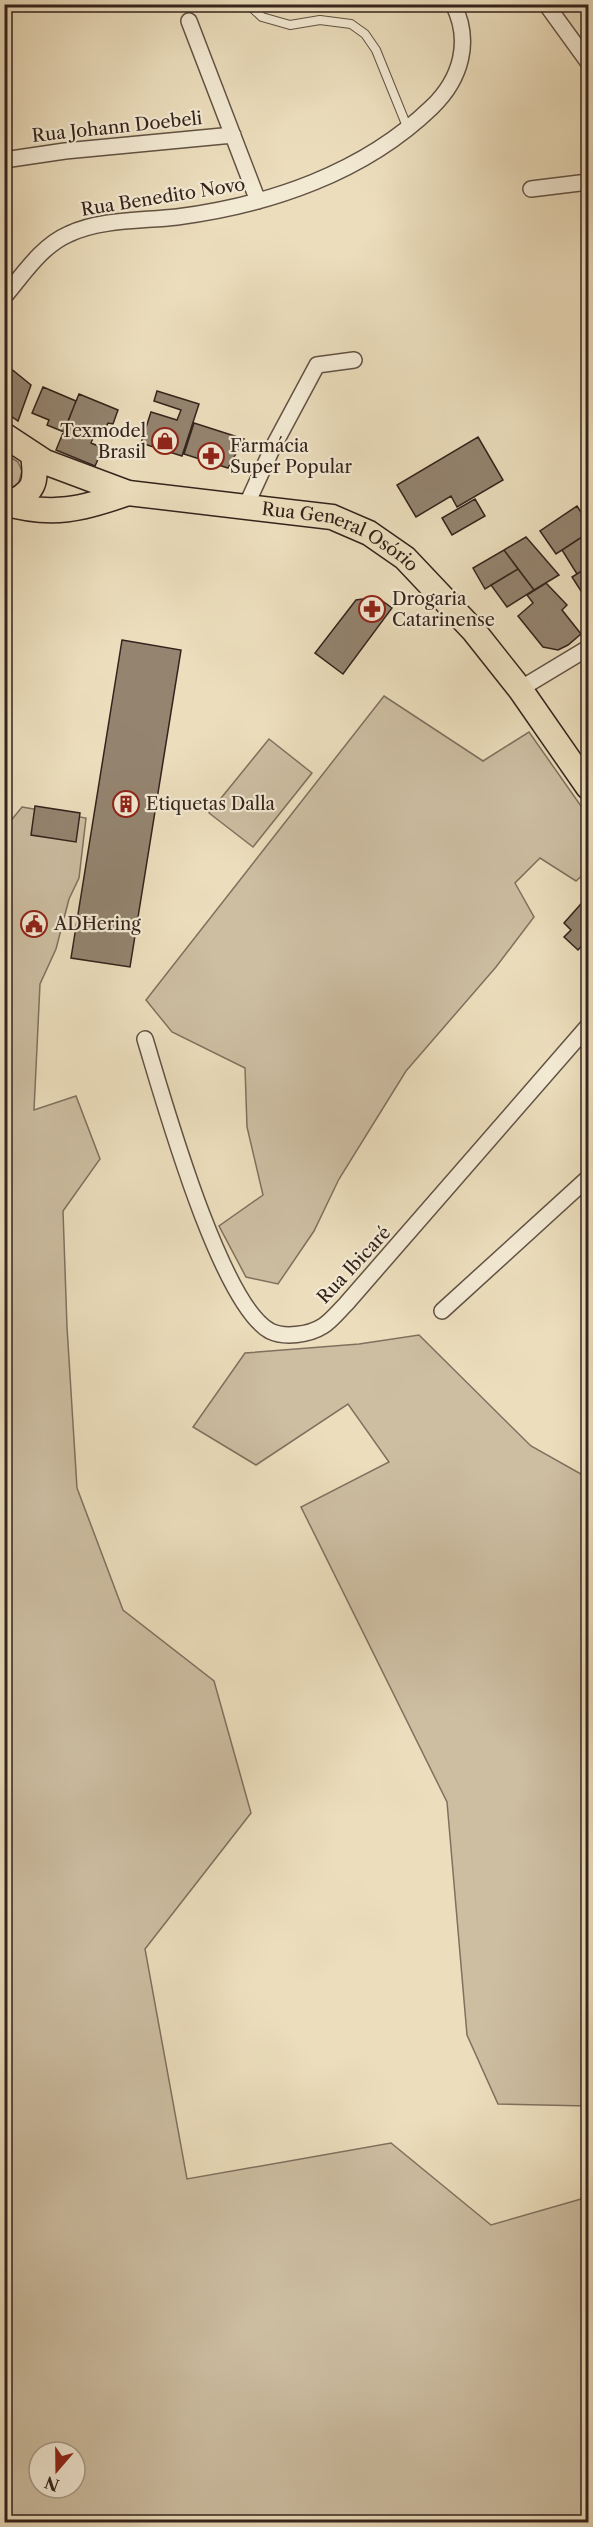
<svg xmlns="http://www.w3.org/2000/svg" width="593" height="2527" viewBox="0 0 593 2527" font-family="'Libre Caslon Text',serif">
	<style>
		.green { fill: #cdbea2; stroke: #80705f; stroke-width: 1.5; fill-rule: evenodd }
		.building { fill: #948470; stroke: #34231c; stroke-width: 1.5 }
		.lines { fill: none; stroke-linecap: round; stroke-linejoin: round }
		.service-casing { stroke: #625244; stroke-width: 10 }
		.minor-casing { stroke: #625244; stroke-width: 18 }
		.primary-casing { stroke: #34231c; stroke-width: 27 }
		.service { stroke: #f3ead4; stroke-width: 8 }
		.minor { stroke: #f3ead4; stroke-width: 15 }
		.primary { stroke: #ecdebd; stroke-width: 24 }
		.labels { text-anchor: middle; stroke-width: 4.5; stroke-linejoin: round; paint-order: stroke }
		.street-label { font-size: 18px; fill: #34231c; stroke: #f3ead4 }
		.poi-label { font-size: 18px; fill: #34231c; stroke: #f3ead4; text-anchor: start }
	</style>
	<rect width="100%" height="100%" fill="#ecdebd"/>
	<filter id="stains"><feTurbulence type="fractalNoise" baseFrequency=".00333" numOctaves="4"/><feColorMatrix values="0 0 0 0 .2 0 0 0 0 .09 0 0 0 0 .02 0 0 0 .5 -.17"/></filter>
	<radialGradient id="worn" r=".72"><stop offset=".6" stop-color="#630" stop-opacity="0"/><stop offset="1" stop-color="#630" stop-opacity=".3"/></radialGradient>
	<path class="green" d="M4 453 18 462 22 471 17 488 4 493Z
		M384 696 483 761 529 732 588 816V870L576 881 540 858 515 883 534 917 496 967 406 1071 339 1179 314 1231 278 1284 246 1277 219 1226 263 1195 247 1127 245 1068 172 1032 146 1000Z
		M269 739 312 773 253 847 209 813Z
		M22 807 86 818 79 878 69 899 56 949 40 984 34 1110 76 1096 100 1159 63 1211 67 1327 77 1488 123 1610 214 1681 251 1813 145 1949 187 2179 391 2143 491 2225 588 2197V2522H5L4 829ZM39 2452H75V2488H39Z
		M419 1335 531 1446 588 1478V2106L498 2104 467 2035 447 1802 301 1507 389 1462 348 1404 256 1465 193 1427 245 1353 359 1344Z"/>
	<path class="building" d="M4 363 31 385 18 421 4 411Z
		M43 387 76 401 64 432 47 425 49 420 32 413Z
		M157 391 199 404 182 456 141 443 151 412 177 420 181 410 154 401Z
		M79 394 118 410 113 424 108 423 104 432 97 428 91 443 103 448 95 466 56 450Z
		M194 423 244 439 228 468 184 454Z
		M478 437 503 480 457 507 451 496 416 517 397 485Z
		M475 499 485 516 452 535 442 518Z
		M577 506 588 523V533L556 554 540 531Z
		M588 533V567L577 574 562 550Z
		M526 537 559 575 534 590 504 550Z
		M504 550 518 569 485 589 473 568Z
		M588 567V602L572 577Z
		M518 569 534 590 507 607 491 585Z
		M546 583 567 605 562 610 581 634 568 645 558 650 543 647 518 616 533 603 527 595Z
		M377 597 392 608 343 674 315 653 356 600Z
		M122 640 181 650 130 967 71 958Z
		M35 806 80 813 76 842 31 835Z
		M588 896V939L578 950 564 937 571 930 564 923Z"/>
	<g class="lines">
		<defs>
			<path id="service" d="M248 4 262 17 290 25 320 20 351 24 365 34 376 50 408 129"/>
			<path id="minor" d="M546 4 588 62
				M189 21 258 201
				M4 160 65 151 233 135
				M531 189 588 182
				M4 297C23 275 41 246 69 234 101 219 142 221 177 217 269 205 364 173 432 107 461 79 472 41 453 4
				M246 506 272 449 317 365 354 360
				M520 689 588 648
				M145 1039C163 1098 220 1304 270 1331 284 1338 309 1335 323 1326 331 1321 339 1311 346 1304L588 1026
				M442 1311 588 1178"/>
			<g id="primary">
				<path id="s1" d="M4 435 45 462 128 493 332 517 369 533 405 558 474 631 520 689 588 787"/>
				<path d="M4 503C52 517 83 509 128 493"/>
				<path d="M8 504C35 492 37 483 33 455"/>
			</g>
		</defs>
		<use href="#service" class="service-casing"/>
		<use href="#minor" class="minor-casing"/>
		<use href="#primary" class="primary-casing"/>
		<use href="#service" class="service"/>
		<use href="#minor" class="minor"/>
		<use href="#primary" class="primary"/>
	</g>
	<defs>
		<symbol id="shop-ring" viewBox="-11 -11 22 22"><circle r="9.5" fill="#f3ead4" stroke="#8f2418" stroke-width="1.5"/><path d="M-5-2.5h2.3a2.7 3.5 0 0 1 5.4 0H5L5.5 6h-11ZM-1.5-2.5h3a1.5 2.3 0 0 0-3 0Z" fill="#8f2418"/></symbol>
		<symbol id="pharmacy-ring" viewBox="-11 -11 22 22"><circle r="9.5" fill="#f3ead4" stroke="#8f2418" stroke-width="1.5"/><path d="M-2-6h4v4h4v4h-4v4h-4v-4h-4v-4h4Z" fill="#8f2418"/></symbol>
		<symbol id="building-ring" viewBox="-11 -11 22 22"><circle r="9.5" fill="#f3ead4" stroke="#8f2418" stroke-width="1.5"/><path d="M-4-6H4V6H1V3H-1V6H-4ZM-2.5-4.3h1.7v1.8h-1.7ZM.8-4.3h1.7v1.8H.8ZM-2.5-1h1.7V.8h-1.7ZM.8-1h1.7V.8H.8Z" fill="#8f2418"/></symbol>
		<symbol id="civic-ring" viewBox="-11 -11 22 22"><circle r="9.5" fill="#f3ead4" stroke="#8f2418" stroke-width="1.5"/><path d="M-.6-6.5H3V-4.5H.6V-3L4-1V1h2V6H-6V1h2V-1L-.6-3ZM-1.2 2.5V6h2.4V2.5Z" fill="#8f2418"/></symbol>
	</defs>
	<g fill-rule="evenodd">
		<use href="#shop-ring" x="150" y="426" width="30" height="30"/>
		<use href="#pharmacy-ring" x="196" y="441" width="30" height="30"/>
		<use href="#pharmacy-ring" x="357" y="594" width="30" height="30"/>
		<use href="#building-ring" x="111" y="789" width="30" height="30"/>
		<use href="#civic-ring" x="19" y="909" width="30" height="30"/>
	</g>
	<g class="labels">
		<g class="street-label">
			<text transform="translate(117 127) rotate(-6)" y="6">Rua Johann Doebeli</text>
			<text transform="translate(163 197) rotate(-9)" y="6">Rua Benedito Novo</text>
			<text dy="6" stroke="none"><textPath href="#s1" startOffset="357">Rua General Osório</textPath></text>
			<text transform="translate(354 1265) rotate(-47)" y="6">Rua Ibicaré</text>
		</g>
		<g class="poi-label">
			<text x="146" y="437" text-anchor="end">Texmodel<tspan x="146" dy="21">Brasil</tspan></text>
			<text x="230" y="452">Farmácia<tspan x="230" dy="21">Super Popular</tspan></text>
			<text x="392" y="605">Drogaria<tspan x="392" dy="21">Catarinense</tspan></text>
			<text x="146" y="810">Etiquetas Dalla</text>
			<text x="54" y="930">ADHering</text>
		</g>
	</g>
	<rect width="593" height="2527" fill="none" stroke="#ecdebd" stroke-width="24"/>
	<rect x="6" y="6" width="581" height="2515" fill="none" stroke="#34231c" stroke-width="3"/>
	<rect x="12" y="12" width="569" height="2503" fill="none" stroke="#34231c" stroke-width="1.5"/>
	<g transform="translate(57 2470) rotate(200)"><circle r="28" fill="#f3ead4" stroke="#a79a8a" stroke-width="1.5"/>
	<path d="M0-4.5L10 22L0 15L-10 22Z" fill="#8f2418"/>
	<text y="-9" font-size="16" font-weight="bold" text-anchor="middle" fill="#34231c">N</text>
	</g>
	<rect width="100%" height="100%" filter="url(#stains)"/>
	<rect width="100%" height="100%" fill="url(#worn)"/>
</svg>
